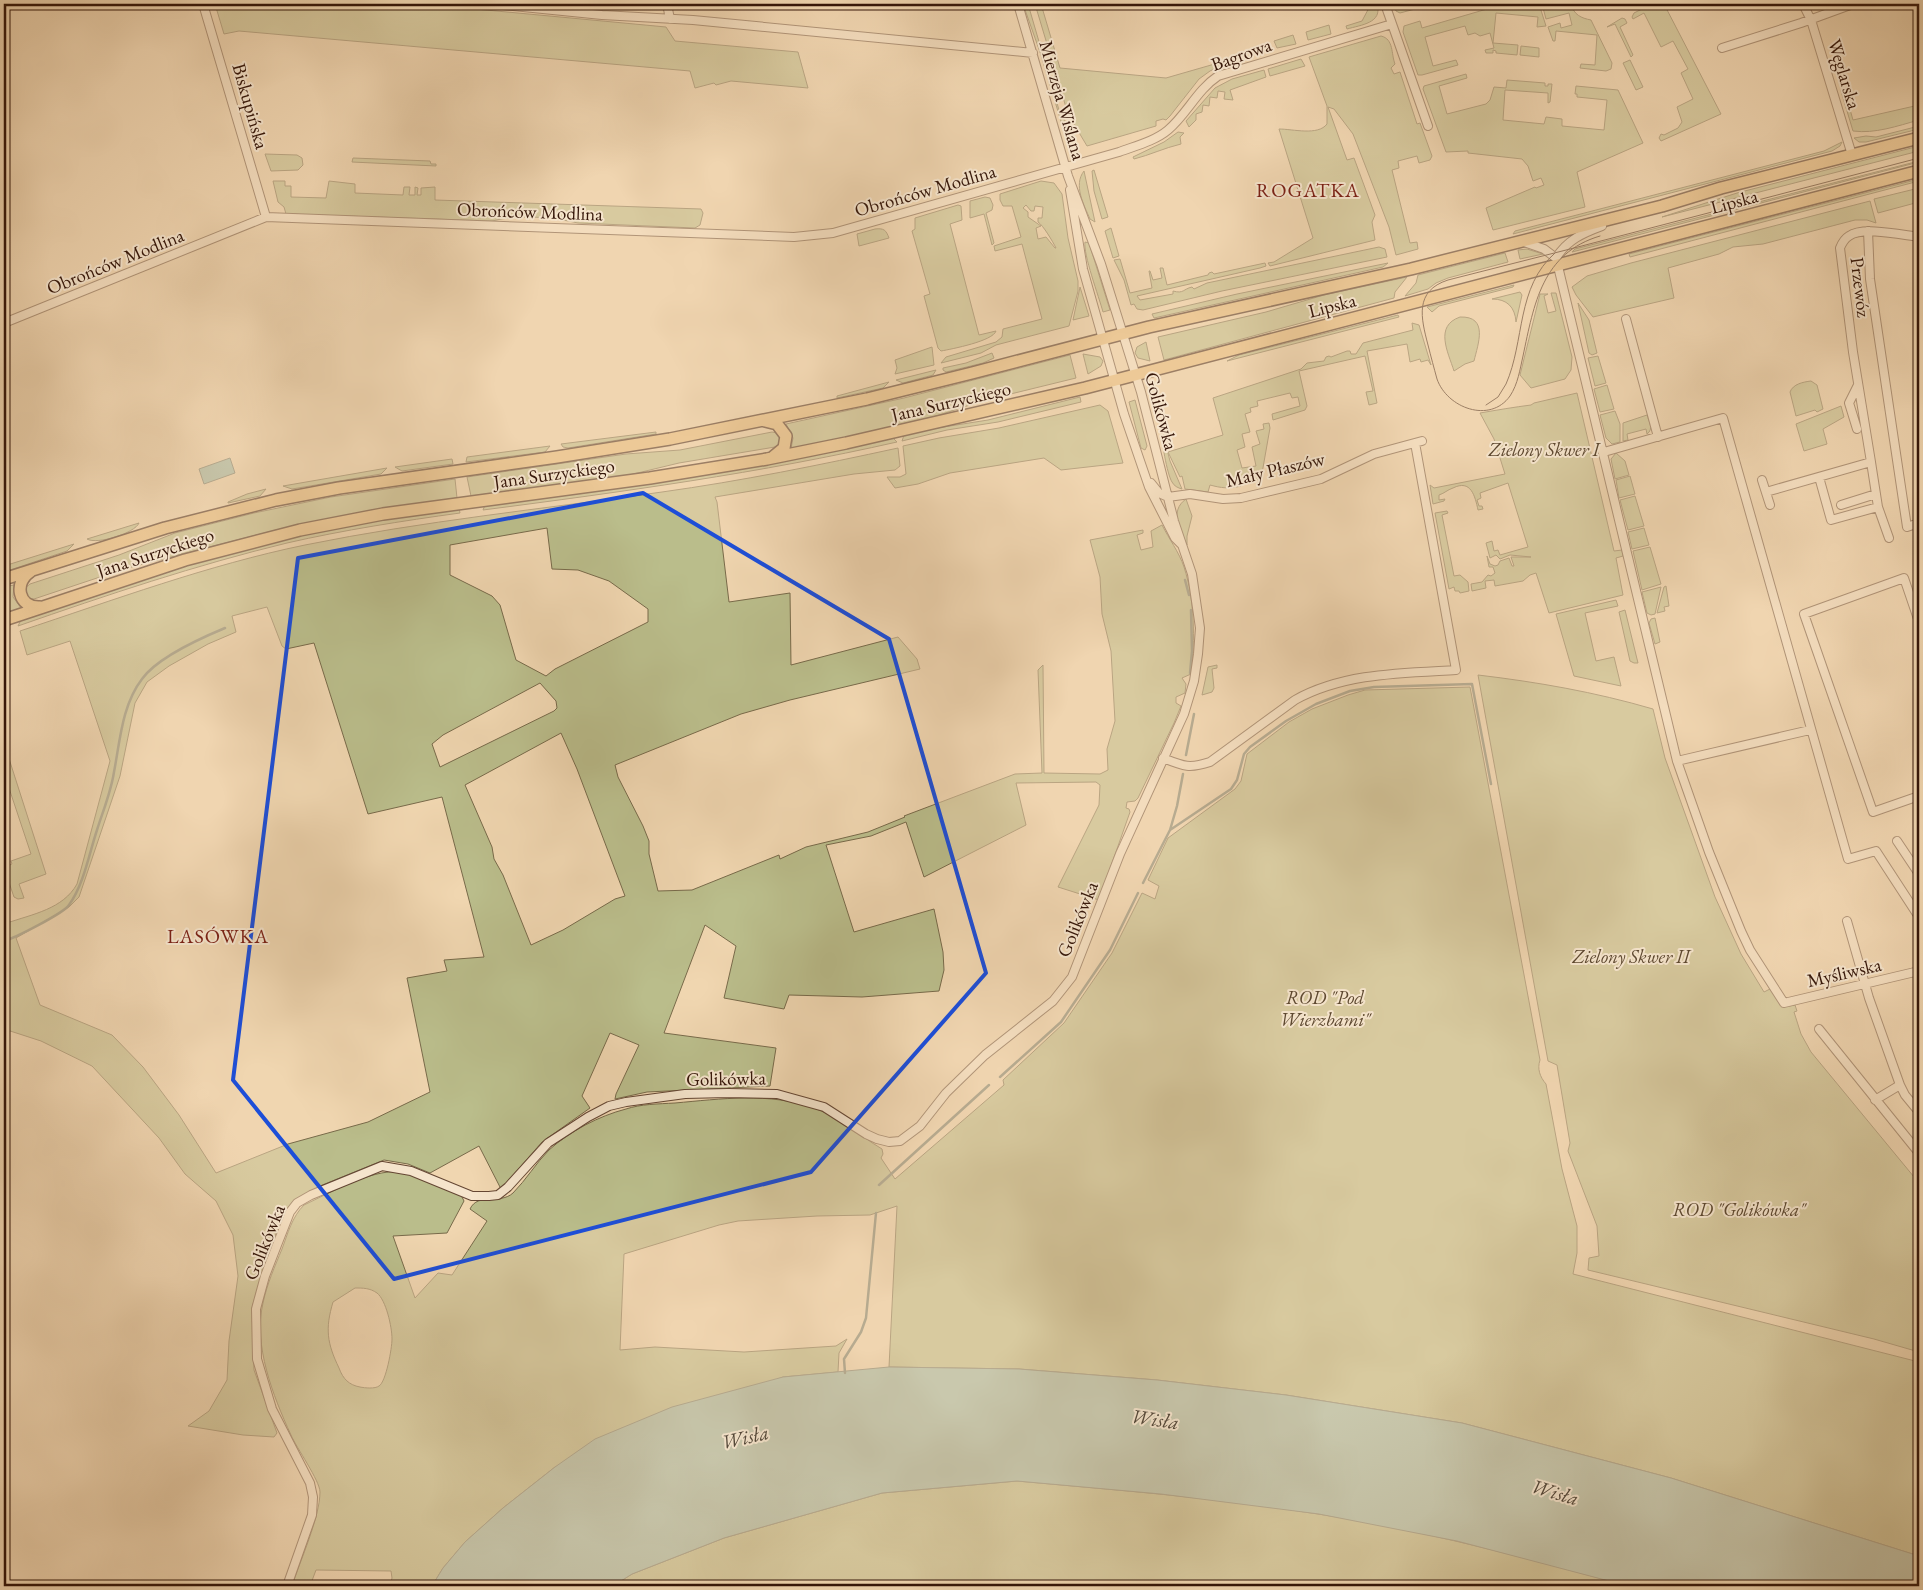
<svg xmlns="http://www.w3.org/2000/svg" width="1923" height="1590" viewBox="0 0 1923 1590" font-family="'EB Garamond',serif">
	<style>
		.green { fill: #babd8b; stroke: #786a4a; fill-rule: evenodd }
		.water { fill: #9ab9a9; stroke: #727869 }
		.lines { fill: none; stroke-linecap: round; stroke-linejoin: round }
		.stream { stroke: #727869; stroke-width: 2.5 }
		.minor-casing { stroke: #644633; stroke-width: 10 }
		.primary-casing { stroke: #351609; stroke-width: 14 }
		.minor { stroke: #f5e4cc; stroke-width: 8 }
		.primary { stroke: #e8bb78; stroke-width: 11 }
		.tram { stroke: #351609; stroke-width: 1 }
		.marked { fill: none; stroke: #1d4ed8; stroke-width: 4; stroke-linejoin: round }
		.labels { text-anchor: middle; stroke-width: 4; stroke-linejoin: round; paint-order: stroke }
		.street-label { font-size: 19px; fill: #351609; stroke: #f5e4cc }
		.park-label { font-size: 19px; font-style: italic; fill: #5d4830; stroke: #f5e4cc }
		.neighbourhood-label { font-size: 20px; letter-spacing: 1px; fill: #7a1f14; stroke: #f5e4cc }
		.water-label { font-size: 20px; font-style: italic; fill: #534739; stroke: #f5e4cc }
	</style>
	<rect width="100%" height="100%" fill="#f0d6b0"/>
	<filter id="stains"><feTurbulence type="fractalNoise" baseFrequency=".004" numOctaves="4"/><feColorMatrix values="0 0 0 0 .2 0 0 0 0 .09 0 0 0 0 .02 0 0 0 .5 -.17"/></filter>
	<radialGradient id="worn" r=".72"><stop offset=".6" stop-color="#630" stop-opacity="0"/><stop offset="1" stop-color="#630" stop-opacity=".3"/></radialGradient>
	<path class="green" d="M215 4H422L666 27 675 41 798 52 808 88 731 81 716 85 714 83 695 88 690 71 239 31 224 34Z
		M1023 4H1028L1059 110 1074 137 1066 138 1041 55Z
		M1035 4H1041L1060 68 1166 78 1225 61V64L1210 71 1199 79 1170 116 1166 120 1163 119 1156 121V126L1087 146 1068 114Z
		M1371 4H1377C1383 23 1361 25 1347 29L1346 26 1362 21Z
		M1393 4H1430V5L1400 13 1396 11Z
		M1504 4H1521L1522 6 1539 4 1546 26 1537 27 1538 17 1496 13 1493 43 1518 45 1517 55 1496 53V51L1493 50V53H1486L1485 50 1494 48 1490 33 1480 36 1475 33 1468 35 1465 26 1425 37 1433 66 1456 60 1458 65 1422 75H1418L1403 32 1404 26 1420 21 1422 28Z
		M1542 4H1571C1574 15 1581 18 1591 20L1612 63 1611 69 1606 71 1580 68 1581 64 1595 65 1597 35 1556 31 1555 41H1553L1548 27 1560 23 1561 28 1572 25 1569 13 1546 19Z
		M1652 4H1664L1721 114 1661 141 1659 138 1661 134 1664 135 1678 128 1682 122 1677 107 1693 99 1681 73 1688 69 1673 41 1661 47 1644 13 1633 19 1632 17 1634 13Z
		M1622 18 1625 19 1627 23 1620 27 1633 55 1631 57 1615 24 1607 27Z
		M1329 25 1331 34 1308 40 1306 32Z
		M1293 35 1296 44 1277 48 1274 41Z
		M1381 36C1394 39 1391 54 1395 64L1391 68 1394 74 1400 72 1417 124 1420 123 1432 156 1430 160 1419 163 1417 156 1398 161 1399 168 1392 170 1410 243 1417 242 1418 249 1396 255 1389 227 1353 134 1334 109 1328 107 1347 160 1354 158 1375 215 1372 222 1375 240 1270 266 1268 263 1274 262 1313 238 1279 129C1293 129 1318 136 1327 124V106L1309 57Z
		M1521 46 1539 48V57L1520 55Z
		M1301 59 1305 66 1270 76 1268 69Z
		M1630 60 1643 87 1636 90 1623 63Z
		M1264 70 1266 77 1230 90 1233 100 1224 99 1225 92 1218 91 1217 98 1210 97 1209 106 1203 105 1202 112 1196 114V120L1189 127 1186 121 1215 88 1232 79Z
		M1466 74 1467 78 1439 86 1447 114 1486 104 1490 100 1494 87 1506 88 1507 80 1545 83V86H1548V84H1552L1550 102 1548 103V93L1505 90 1503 120 1544 124 1546 117 1562 119V126L1604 130 1607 100 1577 97V94H1575L1576 86 1618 90 1643 143 1577 172 1585 207 1493 230 1486 208 1535 187 1536 188 1544 185 1541 178 1533 181 1528 166 1522 159 1468 153V151L1446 152 1423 89 1424 86Z
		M1843 85 1853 120 1919 105V120C1897 126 1875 134 1853 131L1841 91Z
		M1919 126V129L1866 142H1859L1854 138 1866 136 1876 137Z
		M1178 132 1184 133 1180 137 1181 144C1164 148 1150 155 1134 159L1133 157 1164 142Z
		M1842 142 1840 146 1832 151 1513 234 1515 231 1824 151Z
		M1919 146V151L1662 217 1737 193Z
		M265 154 297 155 302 158 303 165 298 170 271 171Z
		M353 158 430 161 431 164H436V166L352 162Z
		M1919 161V162L1572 252 1575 249Z
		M1094 170 1108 217 1102 219 1094 191 1092 171Z
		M1084 171 1095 222 1090 219C1084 205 1073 185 1084 171Z
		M1919 179V181L1630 257 1629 254Z
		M273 181H285V186H291V197L326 198 329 181 355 184V193L403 195 404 187H410L409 195H415V187L418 188 417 195H421V188L435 187V200L701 209 703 213 700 225 695 228 578 223C552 217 518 214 492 221L286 214 284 207 278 202Z
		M1041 181 1054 183 1062 194 1068 238 1078 281V291L1069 326 996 345 981 353 941 363 946 357 996 342 1002 337 1003 329 1042 319 1022 244 995 251 994 246 1021 237 1012 206H1003L1000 200V194ZM1026 205 1031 211H1034L1035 206 1043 207 1042 218H1038V222C1043 225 1053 242 1056 248H1055L1046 237 1038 239 1036 228 1041 226 1028 217V212L1023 208Z
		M1919 188V202L1878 213 1874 199Z
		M985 197 990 198 993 205 992 210 986 213 994 243 992 245 984 214 970 218V201Z
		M1870 201 1876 223 1867 220H1855L1763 244 1733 247 1719 254 1668 268 1674 298 1593 317 1576 295 1572 287 1587 276 1631 263Z
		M958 205 961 206 962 220 950 224 979 335 996 331C993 341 952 349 941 351L938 348 924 296 930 294 912 231 915 229V218Z
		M1111 228 1119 256 1113 258 1105 231Z
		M875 229C884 228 886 230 889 238L859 246 857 234Z
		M1085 242 1089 243 1110 310 1103 312C1099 297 1083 254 1085 242Z
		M1379 247 1385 249 1387 257 1222 291 1143 310 1137 309 1134 304 1131 305 1124 280 1114 260 1120 259 1130 293 1152 288 1149 271H1150L1153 280 1162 278 1160 268H1163L1167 285 1208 275 1209 273 1212 272 1214 274 1265 263 1266 266 1260 268 1137 296 1140 300 1173 294V291C1184 294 1183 289 1192 287L1194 289 1207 283Z
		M1527 249 1543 254 1520 259 1518 250Z
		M1505 253 1508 262 1448 278 1436 283 1428 289 1405 296 1416 283 1418 275Z
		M1388 263 1383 267 1154 318 1152 314 1237 294Z
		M1407 277 1395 292 1394 298 1164 360 1158 337 1266 312 1324 295Z
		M1514 285 1513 287 1439 306 1432 312 1427 307Z
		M1080 287 1089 316 1073 320Z
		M1520 292 1522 295 1516 322C1515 307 1507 299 1492 299Z
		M1551 293H1556L1572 357 1571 370 1565 379 1531 388 1520 375 1540 294H1548L1544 296 1548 313 1556 311Z
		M1578 303 1589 320 1597 353 1592 355 1589 353Z
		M1398 315 1399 317 1227 361 1239 355Z
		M1460 317C1489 316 1478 344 1474 361L1465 364 1454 371C1448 352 1434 326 1460 317Z
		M1412 323 1419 325 1431 365 1428 360 1421 362 1420 359 1410 362 1407 344 1367 351 1377 403 1369 405 1366 392 1373 391 1365 356 1299 371 1307 406 1305 410 1273 420 1272 414 1300 406 1298 397 1292 398 1290 393 1257 401 1258 406 1250 408 1251 412 1245 414 1250 432 1242 434 1245 447 1237 450 1242 468 1256 466 1252 447 1260 444 1256 431 1264 429 1263 424 1269 423 1270 428 1261 479 1241 484V486C1229 489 1221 488 1210 485L1208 492 1185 489 1182 476 1180 477 1168 452 1223 435 1213 398 1301 369 1307 363 1324 361 1326 357 1329 356 1331 357 1347 351H1350L1351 354H1356L1363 343 1413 330Z
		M1146 342 1150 361 1138 358 1135 353 1137 347Z
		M932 347 934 365 895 374 897 368 895 360Z
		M992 353 994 358 983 363 946 372 943 370V368L966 363Z
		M1083 354 1100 357 1103 361 1101 366 1088 374Z
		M1070 355 1076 378 982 401 924 420 791 449 793 438 786 424 904 398Z
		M1598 356 1606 383 1595 386 1588 358Z
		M936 370 933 375 903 383 896 380Z
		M1811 381 1817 385 1823 409 1817 412 1815 410 1796 416 1790 392C1793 384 1803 382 1811 381Z
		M889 382 883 388 837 398V396Z
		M1607 385 1614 409 1600 412 1594 389Z
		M1577 393 1614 551 1622 550 1623 556 1616 558 1623 595 1549 613 1536 573 1530 575 1523 581 1495 586 1494 580 1485 581 1486 588 1472 591 1471 584 1482 582 1488 575 1491 576 1495 573 1493 567H1489L1487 556 1490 564 1495 566 1498 565 1500 561 1509 558 1512 566H1514L1511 557H1531L1510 555 1500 559 1496 555 1490 558 1486 543 1492 541 1494 551 1498 550 1500 555 1528 547 1508 483 1480 493 1481 498 1477 500 1479 506H1482L1483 509 1478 510C1475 496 1471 479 1453 488 1447 490 1445 493 1439 495V500L1445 499 1444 501 1433 504 1430 485 1434 488 1505 474 1494 439 1480 413C1497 410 1515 407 1531 405L1534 403Z
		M1080 397 1081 402 998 422 947 430 902 441 904 435 931 429 988 420Z
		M1135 400 1147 446 1145 450 1141 448 1129 402Z
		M1100 405 1108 411 1123 463 1061 470 1044 458 950 473 918 484 895 488 887 477H900L906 474 903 446 939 438 999 428Z
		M1841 406 1844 417 1823 429 1827 444 1804 451 1796 424Z
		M1615 411 1620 424V442L1612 444 1606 438 1600 415Z
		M1647 415C1649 422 1654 429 1647 434L1646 429 1627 434 1628 440 1623 441V423Z
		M1162 430 1170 461 1182 489C1178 488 1174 486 1172 482 1167 474 1161 440 1162 430Z
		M656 432V434L568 448 563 447 561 444Z
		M772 432 777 433 781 438 779 445 775 447 679 463 625 476 471 496 467 477 626 454 680 450Z
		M893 438 897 442C760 473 622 492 483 510L485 505Z
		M550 446 545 452 466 462 467 457Z
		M898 448 900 466 895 470 854 474 715 497 717 502 729 602 790 593 791 665 898 637 917 659 920 669 790 700 741 714 615 765 618 777 643 826 649 841V854L658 891 692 890 779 855 780 859 806 847 868 832 905 817 904 816 1015 774 1042 773 1038 670 1043 665 1044 773 1100 774 1108 770 1107 749 1115 721 1111 651 1102 614 1100 577 1090 540 1143 530V533L1137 535 1141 550 1153 547 1151 531 1162 525C1169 539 1179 552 1184 567 1195 601 1195 639 1191 674L1182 678 1186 684 1185 693 1176 697V703L1181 706 1174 723 1138 798 1135 801 1127 802 1126 808 1129 809 1130 812 1099 900 1058 887 1099 805 1100 785 1096 782 1016 783 1026 825 924 877 906 822 871 836 826 845 854 932 934 909 943 952 944 970 939 991 862 997 789 995 784 1009 724 998 736 946 705 925 664 1033 776 1048 770 1086 647 1092 615 1099 616 1094 639 1045 610 1033 582 1096 590 1108 542 1142 501 1189 479 1146 430 1173 408 1164 384 1160 320 1186 299 1198 281 1218 259 1283 252 1308 254 1370 277 1433 274 1437 243 1435 188 1426 209 1411 227 1380 229 1341 238 1276 233 1235 216 1201 185 1174 159 1138 92 1066 41 1041 4 1029V922L6 921 7 923C33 914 63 909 77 884L110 761 70 641 27 655 20 631C114 600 208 565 305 545 423 521 543 509 662 492 741 481 820 465 898 448ZM547 528 552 569 578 570 609 581 648 609V622L555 669 546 676 516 660 500 605 492 596 450 575V545ZM267 607 282 646 286 649 314 643 368 814 442 797 484 957 444 960 447 971 407 978 430 1092 368 1122 288 1144 216 1173 179 1115 143 1067 112 1035 40 1005 16 938 69 907 79 897 120 776 135 703 147 682 169 666 208 644 236 632 232 616ZM540 683 556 701 557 708 554 711 440 767 432 744 443 735ZM561 733 577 769 625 896 615 899 563 930 531 945 503 875 494 859 492 847 465 785Z
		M1616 453 1625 461 1629 475 1615 479 1611 459Z
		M452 459 453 464 402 471 395 467Z
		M387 468 381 474 292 489 283 486Z
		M1630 476 1635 494 1619 498 1616 480Z
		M455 479 457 498 366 512 276 530 124 569 34 599 27 598 24 589 30 584 119 555 175 533 254 513 331 497Z
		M266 489 260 496 228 503V502L247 494Z
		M1635 496 1644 526 1628 530 1620 500Z
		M1186 499 1192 516 1187 536V545C1180 530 1169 511 1186 499Z
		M459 508 460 513C402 521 344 530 287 543 196 565 107 595 18 626L21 620C109 590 196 559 286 538 343 524 401 517 459 508Z
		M1447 511 1448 513 1442 515 1454 576 1460 575 1468 582 1469 591 1460 593 1459 591H1455L1454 587 1449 589 1435 513Z
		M139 523C135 533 97 545 87 539Z
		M1644 528 1649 545 1632 549 1628 532Z
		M74 544 67 551 4 572V566Z
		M1650 547 1661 584 1642 590 1633 551Z
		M14 585 13 597 21 608 4 614V587Z
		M1666 586 1669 606 1664 607 1665 611 1657 613 1664 587Z
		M1661 587 1655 614 1651 615 1647 613 1642 592Z
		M1616 600 1618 606 1585 613 1596 661 1614 657 1621 686 1574 676 1556 614Z
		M1625 610 1638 663H1634L1630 661 1619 612Z
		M1655 618 1660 642 1655 644 1649 623 1651 619Z
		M1217 665V668L1212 669 1214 688 1212 692 1202 695 1208 667Z
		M1478 675C1537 682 1595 692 1653 709L1665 758 1715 897 1741 954 1764 992 1770 989 1783 1007 1795 1005 1797 1011 1794 1012 1801 1034 1811 1052 1919 1183V1352L1874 1339 1588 1270 1589 1258 1599 1256 1597 1226 1568 1151 1570 1143 1557 1065 1548 1061Z
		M1470 687 1540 1060C1537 1069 1540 1077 1546 1084L1562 1169 1577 1226V1253L1573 1274 1919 1362V1556L1671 1478 1462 1423 1286 1395 1157 1380 1019 1369 889 1367 897 1206 870 1215 817 1216 738 1221 719 1225 624 1254 620 1350 655 1347 744 1352 836 1346 847 1339 839 1353 838 1372 783 1377 555 1467 503 1508 465 1542 443 1568 432 1586H390L392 1578 391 1571 316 1570 310 1586H292C300 1561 320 1517 320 1492 320 1481 296 1447 291 1435 273 1396 253 1345 263 1303 267 1284 275 1266 282 1249 288 1233 292 1217 304 1205 330 1193 378 1165 406 1173 425 1178 443 1188 461 1195L464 1201 447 1233 393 1236 415 1298 438 1273 452 1275 487 1221 470 1209C478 1192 500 1205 513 1193 526 1180 536 1163 549 1150 570 1131 599 1116 626 1109 641 1104 658 1104 675 1103 720 1099 770 1092 814 1108 838 1116 860 1136 882 1149L883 1154 881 1158 895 1179 1004 1085 1003 1080 1064 1023 1112 953 1142 893 1155 899 1159 886 1148 880 1168 838 1235 789 1241 781 1247 754 1289 722 1312 709 1348 695 1365 690ZM355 1288C363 1288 370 1288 377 1293 386 1300 392 1327 392 1339 392 1348 386 1382 379 1386 375 1389 365 1388 360 1387 349 1385 343 1379 339 1368 327 1343 325 1329 333 1302Z
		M4 743 46 874 19 884 24 898 18 899 14 897 5 871 7 866 12 864 11 861 31 854 4 773Z
		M1017 1481C1117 1490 1218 1498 1318 1514 1423 1530 1526 1558 1628 1586H613L632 1574 724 1538 882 1493Z"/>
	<path class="water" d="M230 458 235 473 204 484 199 469Z
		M889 1367 1019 1369 1157 1380 1286 1395 1462 1423 1671 1478 1919 1556V1586H1628L1457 1541 1319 1514 1161 1494 1017 1481 882 1493 724 1538 632 1574 613 1586H432L443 1568 465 1542 503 1508 555 1467 595 1439 672 1407 783 1377Z"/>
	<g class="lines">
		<path class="stream" d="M1185 580 1189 595
			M1190 673 1192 651 1191 610
			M1186 755 1194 714
			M1170 830 1231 789 1237 780 1244 754 1250 747 1286 721 1316 704 1350 691 1374 687 1472 684 1491 784
			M1143 883 1170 830 1177 806 1183 774
			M4 941C15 938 64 913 69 905 84 884 89 854 97 830 103 811 111 792 114 772 120 741 122 705 142 679 157 658 201 638 225 628
			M1000 1077 1061 1022 1110 950 1138 893
			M879 1185 989 1085
			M845 1373 844 1359 861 1332 866 1318 876 1213"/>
		<defs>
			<path id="minor" d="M203 4 266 217
				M493 4 602 15 693 20 1033 53
				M667 4 670 19
				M1385 4 1428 126
				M1803 4 1811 20 1852 155
				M1722 48 1801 23 1853 4
				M1070 190 1083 269 1124 414 1149 487 1175 538 1181 544
				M1868 231 1870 279 1907 527 1919 523
				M1524 242 1544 249 1556 258 1677 761 1709 852 1741 931 1750 950 1784 1003 1919 971
				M1556 258C1567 240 1583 233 1602 226
				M1626 319 1658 437
				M4 323 266 217 794 237 833 233 1119 152C1135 146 1155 141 1168 130 1187 114 1197 90 1218 76L1392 24
				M1857 429 1849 403 1858 385
				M1604 452 1723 418 1848 859 1876 851 1919 917
				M1871 462 1878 507 1889 538
				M1819 477 1831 520 1878 507
				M1762 480 1770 505
				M1151 483 1159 493 1168 497
				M1766 492 1871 462 1853 352 1840 248C1842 243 1844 239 1849 236 1863 226 1902 235 1919 237
				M1168 497 1190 494 1223 499 1241 498 1321 479 1374 454 1422 441
				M1841 505 1876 494
				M1919 622 1904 578 1804 614 1873 812 1919 796
				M1163 758C1183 766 1189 769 1210 762L1295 700C1343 673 1402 673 1456 670L1415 443
				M1677 761 1810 730
				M1897 841 1919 874
				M1847 921 1869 998 1900 1085 1905 1095 1919 1112
				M1819 1029 1919 1153
				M1875 1100 1900 1085
				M287 1586 312 1515 313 1497 310 1483 272 1409 257 1359 256 1309 265 1276 277 1245 290 1212 297 1203 311 1195 382 1166 411 1171 472 1196H489L498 1195 508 1187 548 1143 588 1117 609 1106 626 1102 685 1094 728 1093 777 1094 824 1107 866 1134 877 1139 889 1142 900 1141 920 1126 946 1093 985 1055 1053 1001 1072 977 1120 854 1184 714 1194 681 1198 654 1200 628 1192 574 1174 521 1141 392 1101 264 1068 176 1018 4"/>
			<path id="primary" d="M765 421 777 424 786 436 784 448 773 457
				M31 571C13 582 18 608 40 607
				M4 579 165 528 276 500 339 488 557 457 670 439 867 399 972 373 1149 327 1411 269 1662 206 1721 188 1919 138
				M4 620 185 560 300 530 383 514 650 478 767 459 846 443 1085 388 1919 171"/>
		</defs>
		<use href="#minor" class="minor-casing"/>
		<use href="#primary" class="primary-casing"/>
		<use href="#minor" class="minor"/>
		<use href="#primary" class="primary"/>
		<path class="tram" d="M1600 236C1542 253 1534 304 1523 356 1520 369 1518 384 1510 396 1490 424 1447 408 1437 379 1434 368 1431 357 1428 345 1421 318 1414 291 1448 280L1574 248 1919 158
			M1486 405 1498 397 1506 384C1525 341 1516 287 1555 253"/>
	</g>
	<path d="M0 0H1923V1590H0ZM643 493 889 639 986 973 811 1172 394 1279 233 1080 298 558Z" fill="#f0d6b0" fill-opacity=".55" fill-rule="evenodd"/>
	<path class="marked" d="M643 493 889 639 986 973 811 1172 394 1279 233 1080 298 558Z"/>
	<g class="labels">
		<g class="street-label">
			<text transform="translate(1241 54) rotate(-20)" y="7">Bagrowa</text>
			<text transform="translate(1845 74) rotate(73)" y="7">Węglarska</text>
			<text transform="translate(1063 100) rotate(74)" y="7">Mierzeja Wiślana</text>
			<text transform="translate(251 106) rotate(74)" y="7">Biskupińska</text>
			<text transform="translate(925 190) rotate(-16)" y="7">Obrońców Modlina</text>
			<text transform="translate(1734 201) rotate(-15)" y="7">Lipska</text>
			<text transform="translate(530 211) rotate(2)" y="7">Obrońców Modlina</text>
			<text transform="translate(115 261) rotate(-22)" y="7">Obrońców Modlina</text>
			<text transform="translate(1861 287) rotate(83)" y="7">Przewóz</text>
			<text transform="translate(1332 305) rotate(-14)" y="7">Lipska</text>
			<text transform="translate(951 401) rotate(-13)" y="7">Jana Surzyckiego</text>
			<text transform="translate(1162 411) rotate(75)" y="7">Golikówka</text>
			<text transform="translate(1275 469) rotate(-13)" y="7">Mały Płaszów</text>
			<text transform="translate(554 473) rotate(-8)" y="7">Jana Surzyckiego</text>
			<text transform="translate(155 552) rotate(-18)" y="7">Jana Surzyckiego</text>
			<text transform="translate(1077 919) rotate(-68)" y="7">Golikówka</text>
			<text transform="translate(1844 972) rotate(-13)" y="7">Myśliwska</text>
			<text transform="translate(726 1078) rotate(-1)" y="7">Golikówka</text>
			<text transform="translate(264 1242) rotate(-68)" y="7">Golikówka</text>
		</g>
		<g class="park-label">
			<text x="1544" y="456">Zielony Skwer I</text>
			<text x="1631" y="963">Zielony Skwer II</text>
			<text x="1325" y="1004">ROD "Pod<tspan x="1325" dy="22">Wierzbami"</tspan></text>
			<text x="1739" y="1216">ROD "Golikówka"</text>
		</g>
		<g class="neighbourhood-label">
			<text x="1308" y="197">ROGATKA</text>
			<text x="218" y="943">LASÓWKA</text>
		</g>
		<g class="water-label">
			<text transform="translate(1155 1419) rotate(8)" y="7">Wisła</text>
			<text transform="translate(745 1437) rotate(-13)" y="7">Wisła</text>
			<text transform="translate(1555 1492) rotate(16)" y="7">Wisła</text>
		</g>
	</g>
	<rect width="1923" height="1590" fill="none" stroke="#f0d6b0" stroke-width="20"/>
	<rect x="5" y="5" width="1913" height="1580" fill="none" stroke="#351609" stroke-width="2.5"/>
	<rect x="10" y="10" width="1903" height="1570" fill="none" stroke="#351609"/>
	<rect width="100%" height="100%" filter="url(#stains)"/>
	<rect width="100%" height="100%" fill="url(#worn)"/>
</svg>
